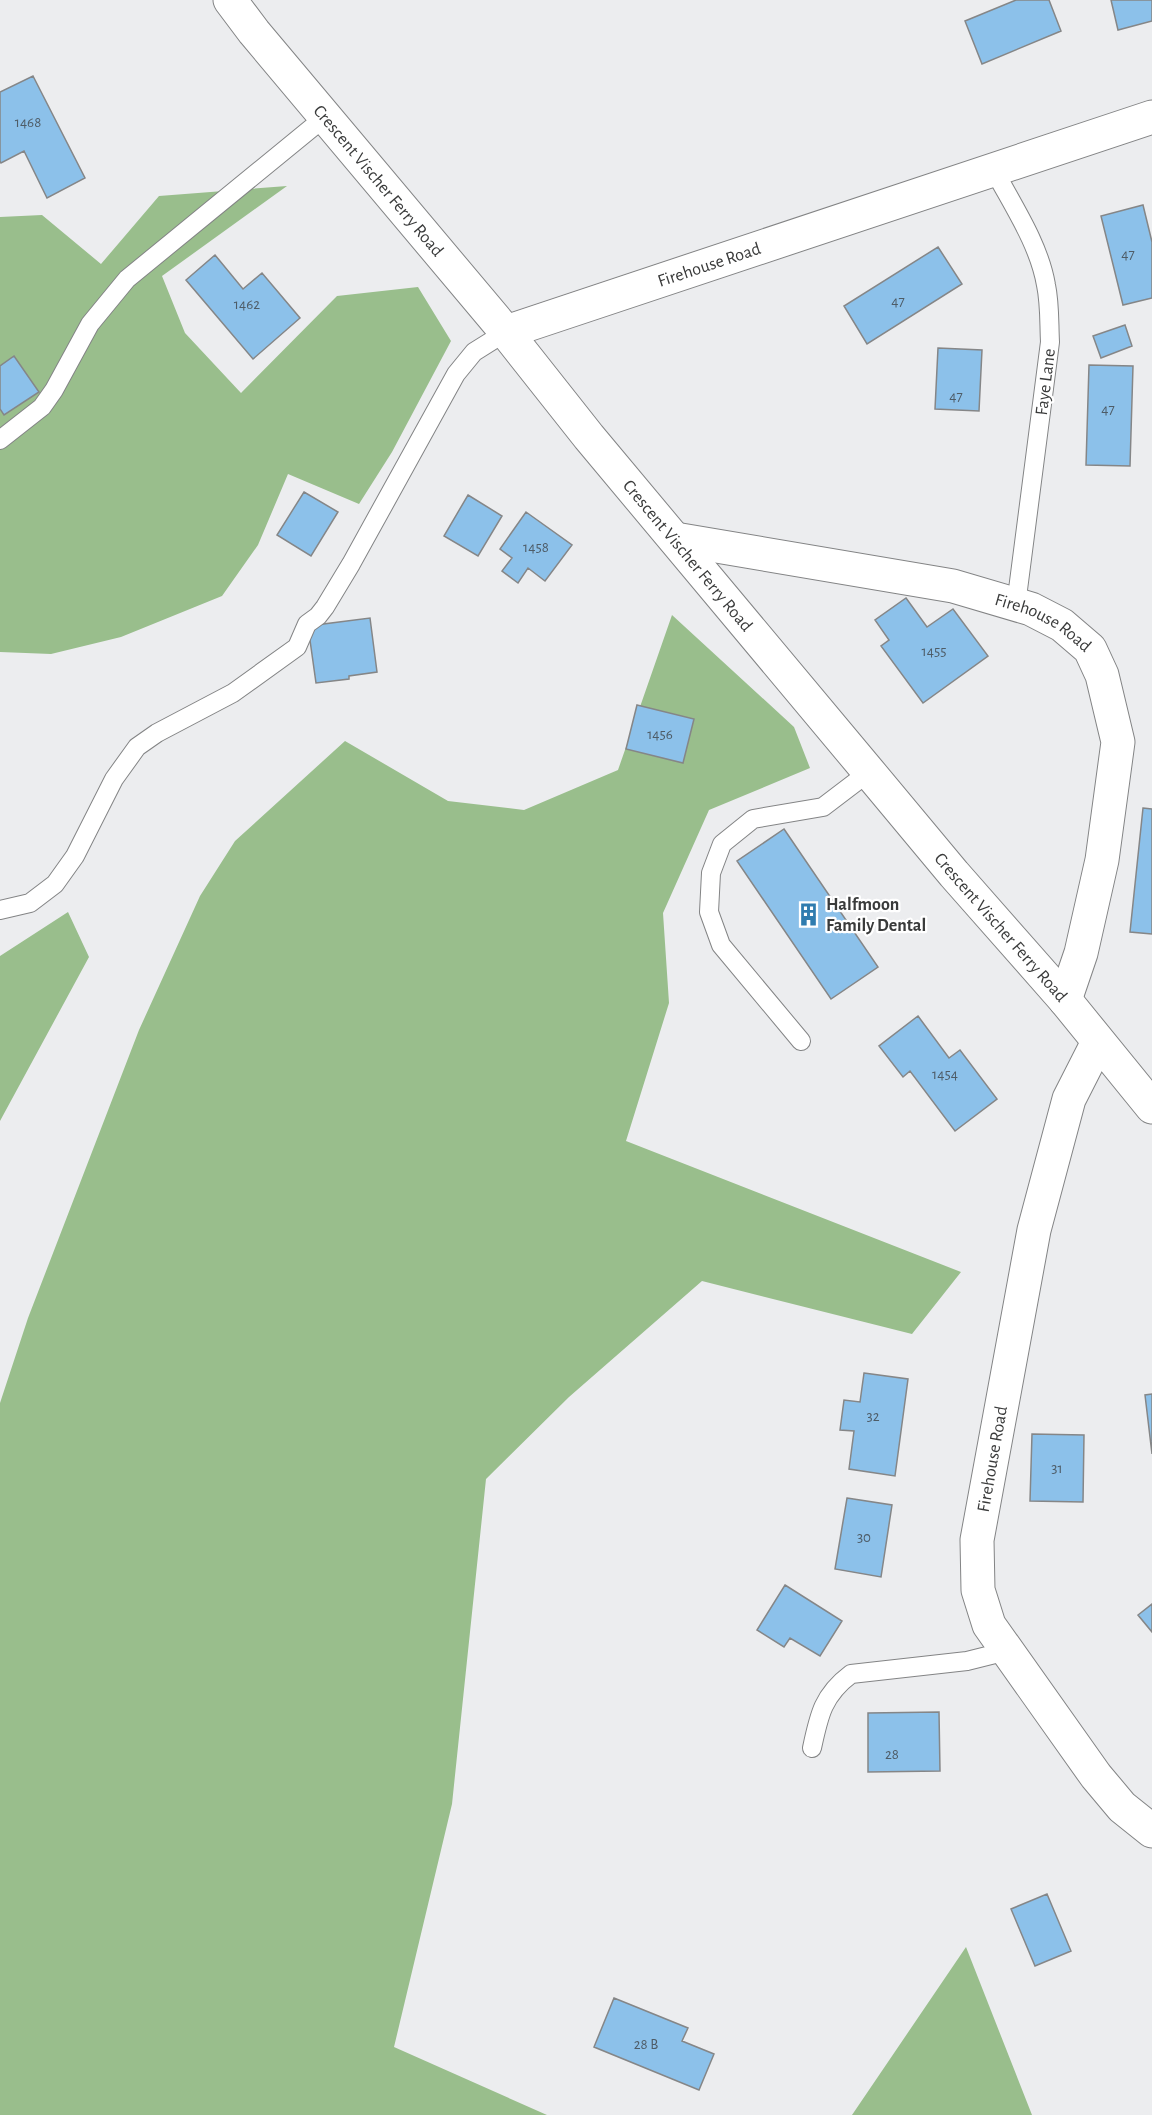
<svg xmlns="http://www.w3.org/2000/svg" width="1152" height="2115" viewBox="0 0 1152 2115" font-family="'Alegreya Sans',sans-serif">
	<style>
		.forest { fill: #99be8c }
		.building { fill: #8cc1ea; stroke: #858687; stroke-width: 1.5 }
		.lines { fill: none; stroke-linecap: round; stroke-linejoin: round }
		.service-casing { stroke: #838485; stroke-width: 20 }
		.minor-casing { stroke: #838485; stroke-width: 35 }
		.secondary-casing { stroke: #838485; stroke-width: 35 }
		.service { stroke: #fff; stroke-width: 18 }
		.minor { stroke: #fff; stroke-width: 33 }
		.secondary { stroke: #fff; stroke-width: 33 }
		.labels { text-anchor: middle; stroke-width: 4.5; stroke-linejoin: round; paint-order: stroke }
		.number-label { font-size: 15px; fill: #4e5c67 }
		.street-label { font-size: 18px; fill: #3a3b3b; stroke: #fff }
		.poi-label { font-size: 18px; font-weight: bold; fill: #3a3b3b; stroke: #fff; text-anchor: start }
	</style>
	<rect width="100%" height="100%" fill="#ecedef"/>
	<path class="forest" d="M287 186 162 276 185 333 241 393 337 296 418 287 451 341 392 452 359 504 288 474 258 545 222 596 121 637 51 654 0 652V217L42 215 101 264 159 196Z
		M672 615 794 727 810 768 709 810 663 913 669 1003 626 1141 961 1272 912 1334 702 1281 569 1397 486 1479 452 1804 394 2047 547 2115H0V1403L28 1318 139 1030 200 896 235 841 345 741 448 801 524 810 618 770Z
		M68 912 89 957 0 1121V956Z
		M966 1947 1032 2115H852Z"/>
	<path class="building" d="M1016 0H1049L1061 31 982 64 965 21Z
		M1111 0H1152V21L1118 30Z
		M33 76 85 178 47 198 24 151 1 163 0 161V92Z
		M1143 205 1152 242V298L1123 305 1101 216Z
		M938 247 962 284 867 344 844 306Z
		M215 255 243 289 262 273 300 318 253 359 186 280Z
		M1125 325 1132 346 1101 358 1093 336Z
		M938 348 982 350 979 411 935 409Z
		M14 356 39 392 4 415 0 409V366Z
		M1089 365 1133 366 1130 466 1086 465Z
		M304 492 338 512 311 556 277 535Z
		M468 495 502 516 478 556 444 536Z
		M526 512 572 545 545 581 528 568 518 583 502 571 512 558 500 549Z
		M906 598 927 627 953 609 988 656 923 703 881 646 889 640 875 620Z
		M370 618 377 672 349 676V679L316 683 308 626Z
		M637 705 694 719 683 763 626 749Z
		M1143 808 1152 809V934L1130 932Z
		M784 829 878 967 831 999 737 861Z
		M918 1016 949 1058 960 1050 997 1099 955 1131 910 1071 903 1077 879 1046Z
		M864 1373 908 1379 895 1476 849 1469 854 1431 840 1430 844 1400 860 1402Z
		M1152 1394V1454L1145 1395Z
		M1032 1434 1084 1435 1083 1502 1030 1501Z
		M847 1498 892 1505 881 1577 835 1569Z
		M785 1585 842 1621 820 1656 790 1638 784 1647 757 1630Z
		M1152 1604V1632L1138 1615Z
		M939 1712 940 1771 868 1772V1713Z
		M1047 1894 1071 1951 1035 1966 1011 1909Z
		M614 1998 688 2028 682 2041 714 2054 699 2090 594 2047Z"/>
	<g class="lines">
		<defs>
			<path id="service" d="M994 170C1013 206 1039 244 1046 285 1050 304 1049 323 1050 342L1016 605
				M0 440 42 407 54 390 90 324 127 279 325 117
				M0 910 30 903 55 884 75 856 114 779 137 747 157 733 233 693 297 647 307 624 318 616 325 607 351 564 456 374 474 352 506 332
				M801 1041 721 945 709 912 711 873 722 844 753 819 823 807 869 772
				M812 1748C819 1715 823 1695 851 1674L967 1661 1007 1651"/>
			<g id="minor">
				<path id="s1" d="M506 332 1152 117"/>
				<path id="s2" d="M675 539 953 586 1031 609 1062 625 1090 649 1102 675 1118 742 1102 860 1081 953 1065 1000"/>
				<path d="M1098 1042 1069 1099 1034 1230 977 1540 978 1590 989 1625 1096 1776 1122 1807 1152 1831"/>
			</g>
			<g id="secondary">
				<path id="s3" d="M230 0 254 32 506 332 589 437 869 772 954 874 1065 1000 1152 1107"/>
			</g>
		</defs>
		<use href="#service" class="service-casing"/>
		<use href="#minor" class="minor-casing"/>
		<use href="#secondary" class="secondary-casing"/>
		<use href="#service" class="service"/>
		<use href="#minor" class="minor"/>
		<use href="#secondary" class="secondary"/>
	</g>
	<defs>
		<symbol id="building-bare" viewBox="-9 -9 18 18"><path d="M-4-6H4V6H1V3H-1V6H-4ZM-2.5-4.3h1.7v1.8h-1.7ZM.8-4.3h1.7v1.8H.8ZM-2.5-1h1.7V.8h-1.7ZM.8-1h1.7V.8H.8Z" fill="#2f7caf" stroke="#fff" stroke-width="2.5" paint-order="stroke"/></symbol>
	</defs>
	<g fill-rule="evenodd">
		<use href="#building-bare" x="792" y="898" width="33" height="33"/>
	</g>
	<g class="labels">
		<g class="number-label">
			<text x="28" y="127">1468</text>
			<text x="1128" y="259">47</text>
			<text x="898" y="306">47</text>
			<text x="247" y="309">1462</text>
			<text x="956" y="401">47</text>
			<text x="1108" y="414">47</text>
			<text x="536" y="552">1458</text>
			<text x="934" y="656">1455</text>
			<text x="660" y="739">1456</text>
			<text x="945" y="1079">1454</text>
			<text x="873" y="1421">32</text>
			<text x="1057" y="1473">31</text>
			<text x="864" y="1542">30</text>
			<text x="892" y="1759">28</text>
			<text x="646" y="2049">28 B</text>
		</g>
		<g class="street-label">
			<text dy="6" stroke="none"><textPath href="#s3" startOffset="234">Crescent Vischer Ferry Road</textPath></text>
			<text dy="6" stroke="none"><textPath href="#s1" startOffset="214">Firehouse Road</textPath></text>
			<text transform="translate(1045 382) rotate(-83)" y="6">Faye Lane</text>
			<text dy="6" stroke="none"><textPath href="#s3" startOffset="720">Crescent Vischer Ferry Road</textPath></text>
			<text dy="6" stroke="none"><textPath href="#s2" startOffset="380">Firehouse Road</textPath></text>
			<text dy="6" stroke="none"><textPath href="#s3" startOffset="1206">Crescent Vischer Ferry Road</textPath></text>
			<text transform="translate(992 1459) rotate(-80)" y="6">Firehouse Road</text>
		</g>
		<g class="poi-label">
			<text x="826" y="910">Halfmoon<tspan x="826" dy="21">Family Dental</tspan></text>
		</g>
	</g>
</svg>
